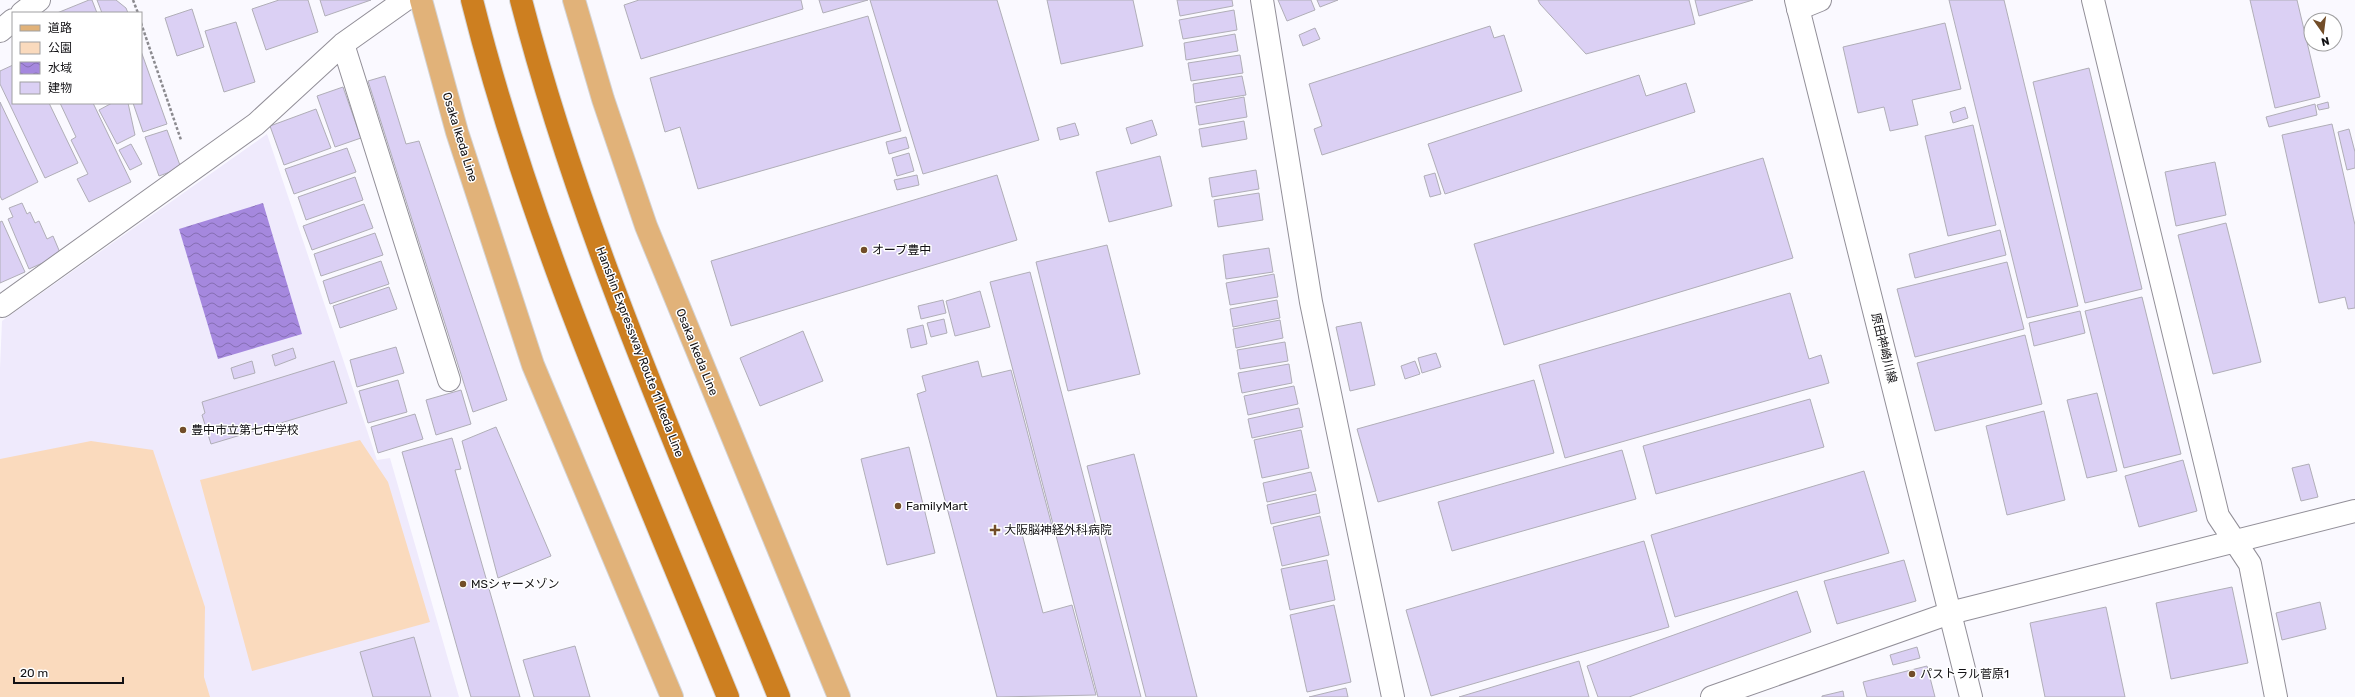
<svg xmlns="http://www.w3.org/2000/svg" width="2355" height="697" viewBox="0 0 2355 697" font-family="Rubik,'Noto Sans JP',sans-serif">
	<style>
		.built { fill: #efeafc }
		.park { fill: #fadabd }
		.water { fill: url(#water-waves) }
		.building { fill: #dbd0f4; stroke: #b0aeb7 }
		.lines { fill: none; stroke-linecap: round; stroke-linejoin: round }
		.minor-casing { stroke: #928f98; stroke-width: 24 }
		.tertiary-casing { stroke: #928f98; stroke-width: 24 }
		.primary-casing { stroke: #d4d4d5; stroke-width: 24 }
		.motorway-casing { stroke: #d4d4d5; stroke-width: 24 }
		.path { stroke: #8b8a8f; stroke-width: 2.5; stroke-dasharray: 3 2; stroke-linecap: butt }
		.minor { stroke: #fff; stroke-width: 22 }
		.tertiary { stroke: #fff; stroke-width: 22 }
		.primary { stroke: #e1b279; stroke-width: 22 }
		.motorway { stroke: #cd7f20; stroke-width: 22 }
		.poi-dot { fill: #724d28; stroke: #fff; stroke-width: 1.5 }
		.labels { text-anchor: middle; stroke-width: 3; stroke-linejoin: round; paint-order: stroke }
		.street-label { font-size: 12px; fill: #121114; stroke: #fff }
		.poi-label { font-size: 12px; fill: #121114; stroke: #fff; text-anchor: start }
	</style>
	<defs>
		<pattern id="water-waves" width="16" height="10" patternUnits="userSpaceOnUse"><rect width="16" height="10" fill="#a588de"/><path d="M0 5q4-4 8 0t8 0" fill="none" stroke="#856eb3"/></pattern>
	</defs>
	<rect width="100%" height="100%" fill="#faf9ff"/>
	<path class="built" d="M267 134 377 460 390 458 459 697H0V368L2 321Z"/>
	<path class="park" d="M360 440 388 482 430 622 252 671 200 480Z
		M91 441 153 450 205 607 204 677 210 697H0V459Z"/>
	<path class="water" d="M263 203 302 334 218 359 179 229Z"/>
	<path class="building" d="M89 0H92L97 13H57Z
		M97 0H116L126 8 128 13H102Z
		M279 0H308L318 32 266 50 252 9Z
		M320 0H371L325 16Z
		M639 0H801L803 9 641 59 624 5Z
		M819 0H868L823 13Z
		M870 0H997L1039 140 923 174Z
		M1047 0H1133L1143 46 1061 64Z
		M1177 0H1232L1233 6 1180 16Z
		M1278 0H1311L1315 10 1287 21Z
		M1317 0H1338L1320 7Z
		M1538 0H1689L1695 24 1586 54 1540 4Z
		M1695 0H1753L1699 16Z
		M1949 0H2004L2078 306 2027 318Z
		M2250 0H2297L2320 97 2275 108Z
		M192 9 204 47 177 56 165 18Z
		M1234 10 1237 30 1183 39 1179 20Z
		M868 16 901 131 698 189 680 127 665 132 650 78Z
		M236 22 255 82 224 92 205 31Z
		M1945 23 1961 89 1912 100 1918 125 1890 131 1884 107 1858 113 1843 47Z
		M1490 26 1494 38 1504 35 1522 91 1322 155 1314 129 1322 126 1309 84Z
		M1315 28 1320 39 1303 46 1299 35Z
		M1235 34 1238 51 1186 60 1184 43Z
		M141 51 167 124 143 132 133 103H141Z
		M1240 55 1243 73 1191 81 1188 63Z
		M13 65V103H49L78 163 45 178 0 84V71Z
		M2089 68 2142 289 2085 303 2033 82Z
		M1639 75 1646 96 1686 83 1695 112 1445 194 1428 144Z
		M385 76 406 144 419 141 507 400 473 412 368 81Z
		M1242 76 1246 95 1195 103 1193 84Z
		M343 87 361 138 335 147 317 96Z
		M1244 97 1247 117 1199 125 1196 106Z
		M0 102 38 182 2 200 0 196Z
		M2328 102 2329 108 2319 110 2317 105Z
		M60 103H93L131 182 89 202 77 179 88 174 71 140 76 137Z
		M112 103H128L135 135 117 144 99 110Z
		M2315 104 2317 115 2269 127 2266 117Z
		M1965 107 1968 118 1953 123 1950 112Z
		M316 109 331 148 284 165 270 126Z
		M1152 120 1157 135 1131 144 1126 128Z
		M1244 121 1247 139 1202 147 1199 129Z
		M1075 123 1079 135 1060 140 1057 128Z
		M2332 124 2355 225V308L2348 309 2345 297 2319 303 2282 135Z
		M1973 125 1996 225 1948 236 1925 136Z
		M2349 129 2355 152V168L2347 170 2338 132Z
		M167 130 181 168 159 176 145 137Z
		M906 137 909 148 889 154 886 142Z
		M131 144 142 164 130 170 119 150Z
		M347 148 356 172 294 194 285 169Z
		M909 153 914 171 897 176 892 158Z
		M1160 156 1172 206 1109 222 1096 172Z
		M1763 158 1793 258 1504 345 1474 244Z
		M2215 162 2226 215 2176 226 2165 172Z
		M1256 170 1259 189 1212 197 1209 178Z
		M1435 173 1441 194 1430 197 1424 176Z
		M917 175 919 185 897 190 894 180Z
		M997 175 1017 240 731 326 711 261Z
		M355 177 363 200 306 220 298 197Z
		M1259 193 1263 220 1218 227 1214 200Z
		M22 203 27 214 30 212 35 223 39 221 47 239 53 236 61 255 29 269 8 219 13 217 9 208Z
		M364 204 373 228 312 250 303 226Z
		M2 221 25 272 0 283V222Z
		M2226 223 2261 362 2213 374 2178 235Z
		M2000 230 2006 255 1915 278 1909 254Z
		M375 233 383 255 321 276 314 254Z
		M1107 245 1140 374 1068 391 1036 262Z
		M1269 248 1273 272 1226 279 1223 255Z
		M381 261 389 284 330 304 323 281Z
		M2007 262 2024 329 1915 357 1897 289Z
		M1030 272 1141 697H1098L990 282Z
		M1274 274 1278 297 1230 305 1226 283Z
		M389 287 397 309 340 328 333 306Z
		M980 291 990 327 955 336 946 301Z
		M1790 293 1809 359 1821 355 1829 383 1565 458 1539 365Z
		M2142 297 2181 454 2124 468 2085 311Z
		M943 300 946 313 921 319 918 306Z
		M1277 300 1280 318 1233 327 1230 309Z
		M2080 311 2085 333 2034 346 2029 323Z
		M944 319 947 333 931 337 927 323Z
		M1280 320 1283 338 1236 348 1233 329Z
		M1361 322 1375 385 1350 391 1336 327Z
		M923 325 927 344 911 348 907 329Z
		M803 331 823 381 760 406 740 358Z
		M2025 335 2042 404 1935 431 1917 363Z
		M1285 342 1288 361 1240 369 1237 350Z
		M396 347 404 373 357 387 350 360Z
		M293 348 296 358 275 366 272 355Z
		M1436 353 1441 367 1422 373 1418 358Z
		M252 361 255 373 234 379 231 368Z
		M334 361 347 403 211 444 202 415 205 413 202 402Z
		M978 361 982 377 1011 370 1052 526 1022 534 1043 613 1072 605 1096 695 997 697 917 394 926 391 922 376Z
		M1415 361 1420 374 1405 379 1401 366Z
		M1289 364 1292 383 1242 393 1238 373Z
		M398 380 407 412 368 423 359 391Z
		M1534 380 1554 453 1378 502 1357 429Z
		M1294 386 1298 404 1248 415 1244 396Z
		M461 390 471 424 436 435 426 400Z
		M2097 393 2117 471 2087 478 2067 400Z
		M1810 399 1824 447 1656 494 1643 446Z
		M1299 408 1303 427 1252 438 1248 419Z
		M2044 411 2065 500 2007 515 1986 426Z
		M415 414 423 439 378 453 371 427Z
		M496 427 551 556 498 578 462 441Z
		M1301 430 1309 468 1262 478 1254 440Z
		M452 438 461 469 455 470 520 697H471L402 452Z
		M909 447 935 553 887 565 861 459Z
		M1622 450 1636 499 1452 551 1438 502Z
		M1134 454 1197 697H1146L1087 466Z
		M2183 460 2197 511 2139 527 2125 476Z
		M2309 464 2318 497 2301 501 2292 468Z
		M1864 471 1889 553 1675 617 1651 535Z
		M1311 472 1316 491 1267 502 1263 483Z
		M1316 494 1320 513 1271 524 1267 505Z
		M1320 516 1329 555 1282 566 1273 527Z
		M1644 541 1669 627 1431 696 1406 610Z
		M1327 560 1335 600 1290 610 1281 569Z
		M1904 560 1916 601 1837 624 1824 581Z
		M2232 587 2248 663 2171 679 2156 603Z
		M1797 591 1811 632 1629 697H1598L1587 666Z
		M2320 602 2326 629 2282 640 2276 613Z
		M1334 605 1351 682 1307 692 1290 615Z
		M2106 607 2125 697H2045L2030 623Z
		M414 637 431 697H373L360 652Z
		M575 646 590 697H534L523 660Z
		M1917 647 1920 658 1893 665 1890 655Z
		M1579 661 1589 697H1459Z
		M1927 666 1935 697H1867L1863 682Z
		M1346 688 1348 697H1309Z
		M1843 691 1844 697H1822V696Z"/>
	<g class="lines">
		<defs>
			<path id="minor" d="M1262 0 1311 302 1393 697
				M2093 0 2218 516 2250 564 2276 697
				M1798 9 1820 0
				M22 13 39 0
				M0 31 13 20
				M343 44 449 380
				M2 306 256 124 343 44 405 0
				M1712 697 1950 613 2355 511"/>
			<path id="tertiary" d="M1796 0 1971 697"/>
			<path id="primary" d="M421 0 457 132 533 365 672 697
				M574 0 603 99 646 226 839 697"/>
			<path id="motorway" d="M472 0C532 240 635 468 728 697
				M521 0C583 240 686 468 779 697"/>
		</defs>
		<use href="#minor" class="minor-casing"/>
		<use href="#tertiary" class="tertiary-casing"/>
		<use href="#primary" class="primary-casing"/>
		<use href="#motorway" class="motorway-casing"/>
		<path class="path" d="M133 0 138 13
			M141 23 181 140"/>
		<use href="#minor" class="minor"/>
		<use href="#tertiary" class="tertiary"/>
		<use href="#primary" class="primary"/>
		<use href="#motorway" class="motorway"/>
	</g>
	<g class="poi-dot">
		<circle cx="864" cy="250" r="4"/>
		<circle cx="183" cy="430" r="4"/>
		<circle cx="898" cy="506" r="4"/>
		<path d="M993 524h4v4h4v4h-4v4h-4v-4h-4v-4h4z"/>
		<circle cx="463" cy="584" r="4"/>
		<circle cx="1912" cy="674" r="4"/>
	</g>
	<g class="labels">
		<g class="street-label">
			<text transform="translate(460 137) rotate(73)" y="4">Osaka Ikeda Line</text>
			<text transform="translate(1884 348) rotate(76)" y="4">原田神崎川線</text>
			<text transform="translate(640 352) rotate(69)" y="4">Hanshin Expressway Route 11 Ikeda Line</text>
			<text transform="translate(697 352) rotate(68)" y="4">Osaka Ikeda Line</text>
		</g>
		<g class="poi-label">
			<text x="872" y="254">オーブ豊中</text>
			<text x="191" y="434">豊中市立第七中学校</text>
			<text x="906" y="510">FamilyMart</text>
			<text x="1004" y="534">大阪脳神経外科病院</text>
			<text x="471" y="588">MSシャーメゾン</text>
			<text x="1920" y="678">パストラル菅原1</text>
		</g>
	</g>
	<rect x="12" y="12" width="130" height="92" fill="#ffffff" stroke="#a0a0a1"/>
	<rect x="20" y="25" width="20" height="6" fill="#e1b279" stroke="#a0a0a1"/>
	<text x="48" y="32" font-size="12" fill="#121114">道路</text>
	<rect x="20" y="42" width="20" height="12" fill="#fadabd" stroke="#a0a0a1"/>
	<text x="48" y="52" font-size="12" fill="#121114">公園</text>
	<rect x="20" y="62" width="20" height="12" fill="url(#water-waves)" stroke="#a0a0a1"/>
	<text x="48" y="72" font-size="12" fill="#121114">水域</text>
	<rect x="20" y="82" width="20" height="12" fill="#dbd0f4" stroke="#a0a0a1"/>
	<text x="48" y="92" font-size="12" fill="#121114">建物</text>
	<g transform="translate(2323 32) rotate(166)"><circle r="19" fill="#ffffff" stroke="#a0a0a1"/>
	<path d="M0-3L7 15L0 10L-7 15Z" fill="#724d28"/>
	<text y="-6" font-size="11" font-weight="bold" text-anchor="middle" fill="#121114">N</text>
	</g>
	<path d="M14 677v6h109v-6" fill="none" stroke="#121114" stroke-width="2"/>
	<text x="20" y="677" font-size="12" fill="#121114" stroke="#ffffff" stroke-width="3" paint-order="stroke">20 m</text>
</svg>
